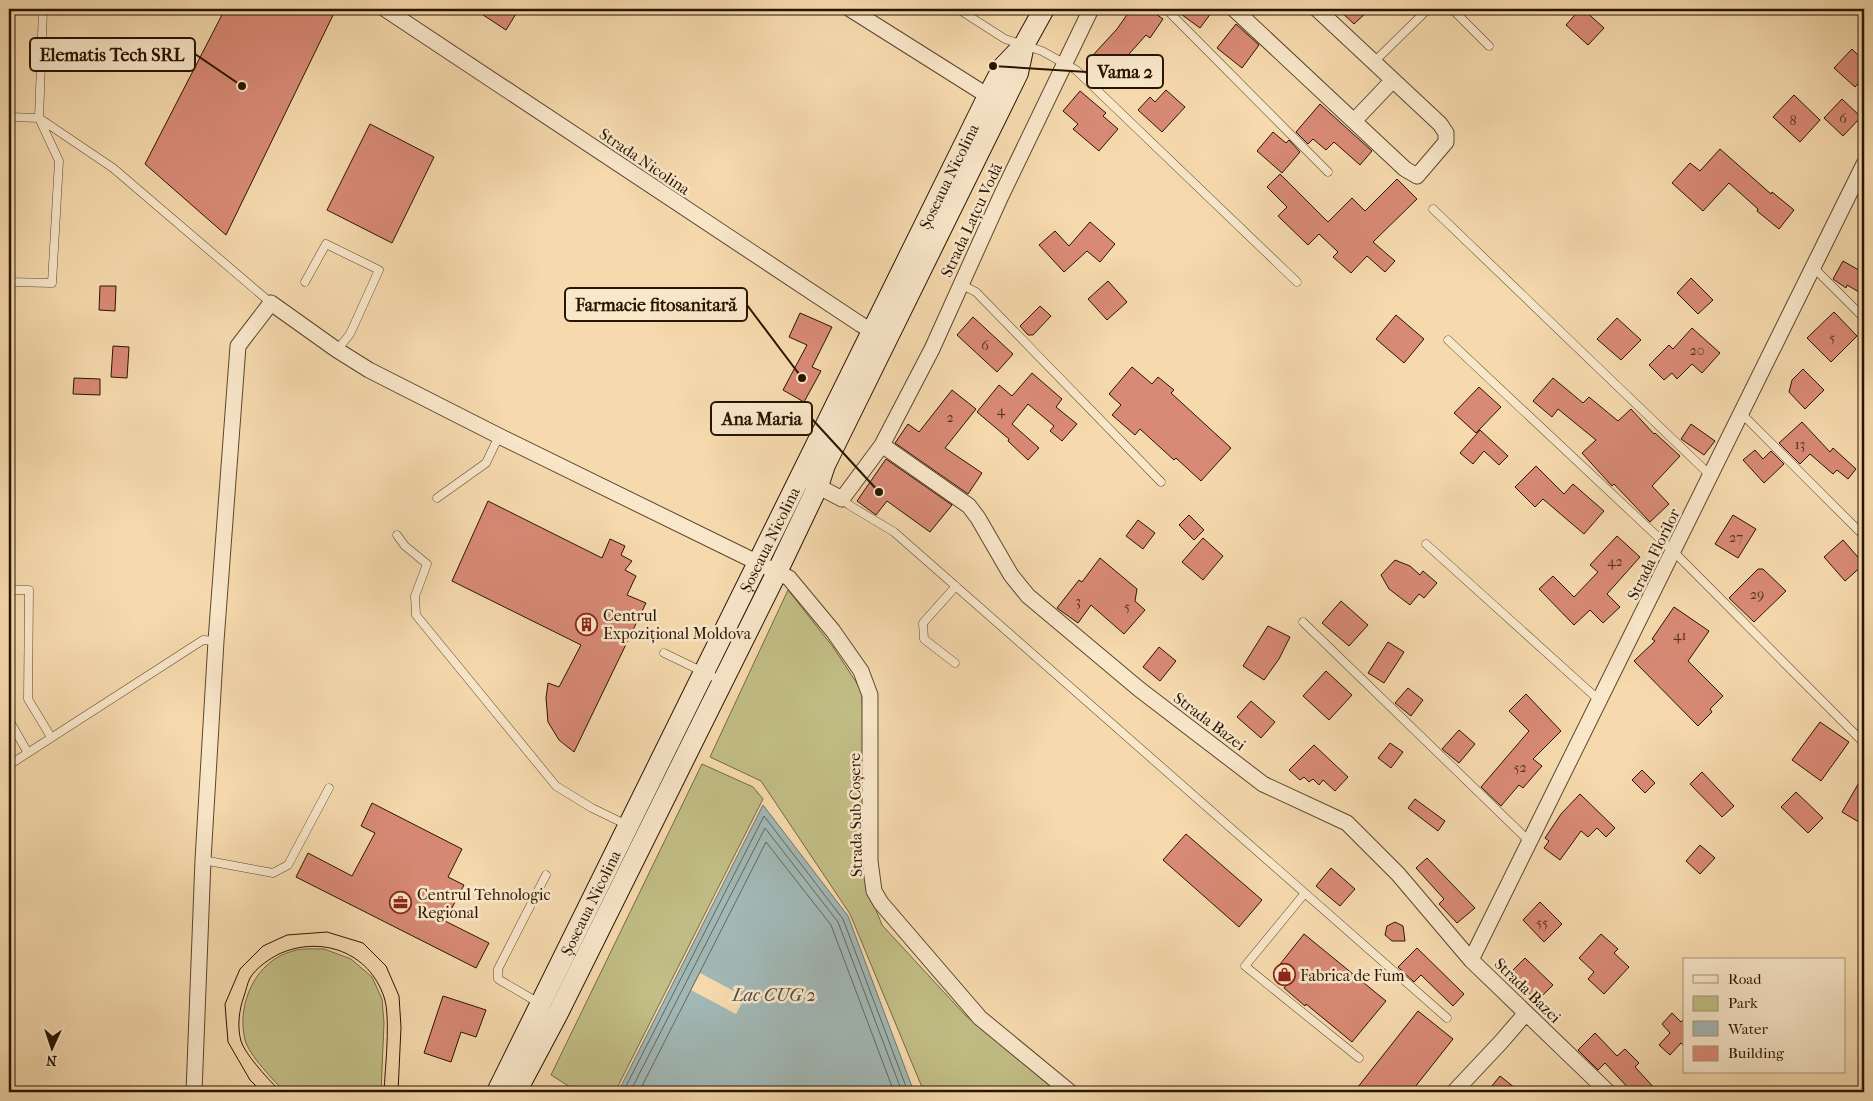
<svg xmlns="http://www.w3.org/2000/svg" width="1873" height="1101" viewBox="0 0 1873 1101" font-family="'IM FELL French Canon',serif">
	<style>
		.green { fill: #c2be86; stroke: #756943 }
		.water { fill: #a1b8b6; stroke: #71766d }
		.pier { fill: #f6daae }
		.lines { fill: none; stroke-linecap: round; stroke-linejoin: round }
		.shore { stroke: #64665b; stroke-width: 1 }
		.building { fill: #d98a76; stroke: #281400 }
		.service-casing { stroke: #5c462c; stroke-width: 9 }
		.minor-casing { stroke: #5c462c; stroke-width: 17 }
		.secondary-casing { stroke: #281400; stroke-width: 22 }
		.service { stroke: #f9e7ca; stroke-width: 8 }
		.minor { stroke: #f9e7ca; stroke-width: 15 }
		.secondary { stroke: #f9e7ca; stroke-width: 20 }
		.tram { stroke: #281400; stroke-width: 1 }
		.labels { text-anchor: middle; stroke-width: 5; stroke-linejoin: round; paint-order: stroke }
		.number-label { font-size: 14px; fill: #54321e }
		.street-label { font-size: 16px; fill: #281400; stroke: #f9e7ca }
		.poi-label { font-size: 16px; fill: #281400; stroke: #f9e7ca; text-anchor: start }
		.water-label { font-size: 18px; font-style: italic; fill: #524d40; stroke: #f9e7ca }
		.leader { fill: none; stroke: #281400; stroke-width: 2 }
		.callout-dot { fill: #281400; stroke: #f9e7ca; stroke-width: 2 }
		.callout { fill: #f9e7ca; stroke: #281400; stroke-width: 2 }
		.callout-label { font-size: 18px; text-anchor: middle; font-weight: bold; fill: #281400 }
	</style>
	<rect width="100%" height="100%" fill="#f6daae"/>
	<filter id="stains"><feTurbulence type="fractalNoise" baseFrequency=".004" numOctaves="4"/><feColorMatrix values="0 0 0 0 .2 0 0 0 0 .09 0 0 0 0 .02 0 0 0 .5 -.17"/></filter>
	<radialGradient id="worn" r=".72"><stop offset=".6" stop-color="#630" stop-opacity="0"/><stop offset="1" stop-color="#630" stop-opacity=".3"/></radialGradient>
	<path class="green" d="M788 590 833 647 862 691 867 888 882 925 965 1015 1057 1092H924L850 914 761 781 710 757Z
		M702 764 753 787 763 799 615 1092H578L551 1075Z
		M324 949 351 959 372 977 382 999 384 1023 381 1092H285C274 1081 249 1055 245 1040 236 1004 256 960 293 951 303 948 314 949 324 949Z"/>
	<path class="water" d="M763 805 848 916 914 1092H618Z"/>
	<path class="pier" d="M700 973 745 997 736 1014 691 990Z"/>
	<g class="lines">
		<path class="shore" d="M623 1092 764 816 843 919 908 1092
			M630 1092 765 828 838 922 902 1092
			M639 1092 766 842 831 925 894 1092"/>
	</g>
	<path class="building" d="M225 9H336L226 235 145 164Z
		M474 9H519L506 30Z
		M1131 9H1149L1163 19 1150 38 1146 35 1113 72 1094 54 1117 29Z
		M1174 9H1214L1200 28Z
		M1338 9H1370L1354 24Z
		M1580 9H1583L1604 28 1588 45 1566 25Z
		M1236 24 1259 45 1242 68 1217 48Z
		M1852 49 1864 61V77L1855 87 1834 68Z
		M1166 90 1185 107 1162 132 1138 110 1150 97 1155 102Z
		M1080 91 1106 113 1103 116 1118 129 1099 151 1073 129 1078 124 1063 111Z
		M1794 95 1820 120 1800 142 1773 117Z
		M1842 99 1861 117 1843 136 1824 118Z
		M1320 104 1372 151 1360 165 1334 142 1326 150 1313 139 1308 144 1296 132Z
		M370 124 434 157 392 243 327 210Z
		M1273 132 1286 143 1289 140 1300 152 1282 173 1257 151Z
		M1720 149 1771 194 1772 192 1794 210 1779 229 1757 211 1758 209 1729 183 1703 211 1672 183 1690 163 1700 171Z
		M1280 174 1328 222 1352 198 1365 211 1397 179 1417 199 1373 242 1395 261 1385 272 1367 256 1351 273 1333 257 1338 252 1319 234 1308 245 1278 216 1287 207 1267 187Z
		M1090 222 1115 244 1100 262 1087 251 1064 272 1039 245 1055 231 1069 246Z
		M1843 261 1864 273V295L1847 285 1846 288 1833 279Z
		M1691 278 1713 300 1698 314 1677 293Z
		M1108 281 1127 302 1107 320 1088 299Z
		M100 286H116L115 311 99 310Z
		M1040 306 1051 316 1033 335H1028L1020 326Z
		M1834 312 1857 336 1831 362 1807 338Z
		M800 313 832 327 812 367 821 371 804 402 783 390 807 345 789 337Z
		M1396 315 1424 339 1404 363 1376 339Z
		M973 317 1013 354 997 372 957 335Z
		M1617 318 1641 340 1621 360 1597 339Z
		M1692 328 1720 353 1702 373 1692 364 1677 379 1672 373 1664 380 1649 365 1669 345 1673 349Z
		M113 346 129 347 127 378 111 377Z
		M1132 367 1152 384 1158 377 1174 390 1171 393 1231 448 1201 481 1176 458 1174 460 1140 429 1135 435 1112 415 1121 405 1109 394Z
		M1803 369 1824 390 1805 409 1789 392 1792 380Z
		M1032 373 1062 399 1056 407 1077 424 1062 441 1050 431 1054 426 1028 404 1012 424 1039 448 1028 460 1008 441 1009 439 977 412 999 385 1012 396Z
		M74 378 100 379V395L73 394Z
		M1553 378 1583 403 1589 397 1618 421 1631 409 1654 434 1655 433 1680 456 1652 486 1669 504 1650 522 1614 484 1612 486 1582 453 1596 440 1558 409 1552 417 1533 401Z
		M1479 387 1501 407 1476 433 1454 413Z
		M952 390 976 409 945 448 982 473 968 494 895 443 908 424 919 432Z
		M1802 422 1830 452 1833 448 1856 469 1848 479 1837 470 1833 474 1810 454 1800 464 1779 443Z
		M1691 424 1715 441 1704 455 1681 439Z
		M1480 430 1508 456 1499 465 1484 451 1473 464 1460 453Z
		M1755 450 1763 459 1771 451 1784 464 1764 483 1743 460Z
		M886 459 952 505 930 532 887 501 876 515 857 501Z
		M1536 466 1564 494 1573 484 1604 511 1584 534 1543 499 1535 507 1515 487Z
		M488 501 602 558 610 539 625 546 621 555 632 561 625 570 636 576 627 595 646 603 574 752 559 740 548 722 546 698 548 683 559 687 581 645 452 581Z
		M1189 515 1204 530 1194 540 1179 525Z
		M1733 515 1756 529 1738 558 1715 544Z
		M1138 520 1155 533 1143 549 1126 536Z
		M1617 536 1640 557 1607 594 1620 607 1603 623 1590 610 1574 625 1539 589 1553 576 1574 597 1598 572 1590 565Z
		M1203 538 1223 556 1203 580 1182 562Z
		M1843 540 1864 564 1845 581 1824 557Z
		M1100 558 1137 589 1135 601 1145 610 1124 634 1091 605 1078 623 1057 608 1079 580 1082 582Z
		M1395 560 1410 566 1420 575 1423 571 1437 583 1424 598 1419 594 1410 605 1389 589 1381 575Z
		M1758 569H1763L1786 591 1754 622 1729 598Z
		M1341 601 1368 625 1349 646 1322 623Z
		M1674 607 1709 631 1688 661 1723 696 1710 709 1712 712 1698 726 1634 661 1655 641 1652 639Z
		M1268 626 1290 637 1279 659 1264 680 1243 666Z
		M1388 642 1404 652 1384 683 1368 673Z
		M1159 647 1176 661 1160 681 1143 667Z
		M1326 671 1352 695 1329 720 1303 696Z
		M1408 688 1423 700 1411 716 1395 703Z
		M1526 694 1561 731 1533 759 1542 766 1523 788 1519 785 1501 806 1481 787 1529 731 1509 711Z
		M1251 701 1275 722 1261 738 1237 717Z
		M1820 722 1849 742 1821 781 1792 760Z
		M1459 730 1475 744 1459 763 1442 749Z
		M1390 743 1403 752 1391 768 1378 758Z
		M1314 745 1348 777 1335 791 1323 780 1319 785 1313 779 1309 782 1304 777 1300 780 1289 770Z
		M1642 770 1655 783 1645 793 1632 780Z
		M1702 772 1734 806 1722 817 1690 784Z
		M1864 774V825L1842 812Z
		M1796 792 1823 818 1808 833 1781 807Z
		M1580 794 1615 828 1606 837 1597 828 1588 837 1581 831 1560 860 1544 848 1549 841 1545 838 1561 814Z
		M1415 799 1445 821 1438 831 1408 808Z
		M372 803 462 849 448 877 464 885 445 921 489 943 476 968 296 877 308 853 352 876 375 833 361 826Z
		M1186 834 1262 900 1239 927 1163 860Z
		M1700 845 1715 858 1700 874 1686 861Z
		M1427 858 1475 908 1457 923 1439 904 1444 899 1416 868Z
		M1331 868 1355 889 1340 906 1316 886Z
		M1540 902 1562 924 1544 942 1523 920Z
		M1395 922 1403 926 1405 941H1392L1385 935 1387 926Z
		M1304 934 1386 1001 1352 1042 1306 1004 1305 1006 1284 988 1287 984 1273 973Z
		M1601 934 1618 949 1614 953 1629 967 1604 994 1588 979 1594 972 1579 958Z
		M1417 948 1464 994 1453 1006 1421 975 1414 982 1398 967Z
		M1525 958 1553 985 1537 1001 1509 974Z
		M443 996 486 1010 476 1037 461 1032 451 1062 424 1053Z
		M1418 1011 1453 1039 1411 1092H1354Z
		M1672 1013 1681 1022 1684 1019V1046L1681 1043 1670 1055 1659 1045 1670 1033 1662 1024Z
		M1595 1033 1617 1056 1625 1049 1639 1063 1635 1067 1658 1092H1632L1605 1063 1598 1070 1578 1050Z
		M1500 1076 1520 1092H1487Z"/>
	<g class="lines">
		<defs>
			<path id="service" d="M958 9 1005 39 1042 51 1076 70 1297 282
				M1166 9 1328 172
				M1452 9 1489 46
				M1374 62 1428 9
				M9 117 39 118 113 168 271 303
				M1433 209 1711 476
				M1814 268 1864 318
				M9 282 52 283 59 161 39 118 43 9
				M305 282 326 244 379 270 350 334 337 350
				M960 284 976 292 1161 482
				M1448 340 1674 552 1864 743
				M1742 414 1864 536
				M437 498 486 463 499 436
				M842 499 849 505 894 532 1447 1018
				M397 535 405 546 427 564 415 596 416 615 556 786 592 808 627 825
				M1426 544 1600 701
				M9 590H29L28 699 51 737
				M1303 622 1530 842
				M664 653 722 681
				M955 663 924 639 923 623 956 586
				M9 720 28 753
				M9 765 203 640 216 641
				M203 860 273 873 288 865 329 788
				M1305 893 1245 966 1359 1058
				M539 1003 498 979V969L546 875"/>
			<path id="minor" d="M385 9 860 324 881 336
				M850 9 988 96
				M1234 9 1405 169 1417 176 1446 142V133L1440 124 1317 9
				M1354 121 1393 80
				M882 445 969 506 978 518 1011 575 1028 596 1139 689 1263 784 1347 823 1398 874 1471 960 1608 1092
				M808 481 842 499 882 445 932 349 1001 196 1091 9
				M1471 960 1864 164
				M194 1092 203 860 216 641 238 346 271 303 337 350 369 370 499 436 789 578 833 631 861 671 870 695V861L874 891 881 903 980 1018 1070 1092
				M1454 1092 1501 1042 1526 1013"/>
			<g id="secondary">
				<path id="s1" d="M497 1092 988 96 1003 67 1024 45 1044 9"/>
				<path d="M516 1092 558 1013 777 572 818 486 825 465 1018 73 1024 45"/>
			</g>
		</defs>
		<use href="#service" class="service-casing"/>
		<use href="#minor" class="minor-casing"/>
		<use href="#secondary" class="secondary-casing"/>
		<use href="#service" class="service"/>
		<use href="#minor" class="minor"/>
		<use href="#secondary" class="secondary"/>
		<path class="tram" d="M262 1092 250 1080 228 1042 225 1004 240 969 263 946 287 935 327 932 363 943 386 966 399 996 401 1027 398 1092
			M281 1092C270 1081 246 1056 241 1041 237 1027 239 1010 244 996 246 991 247 984 250 978 256 968 269 959 279 954 321 935 369 952 384 997 391 1017 385 1069 384 1092"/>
	</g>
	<defs>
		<symbol id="building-ring" viewBox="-11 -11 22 22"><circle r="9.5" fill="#f9e7ca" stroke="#8f2418" stroke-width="1.5"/><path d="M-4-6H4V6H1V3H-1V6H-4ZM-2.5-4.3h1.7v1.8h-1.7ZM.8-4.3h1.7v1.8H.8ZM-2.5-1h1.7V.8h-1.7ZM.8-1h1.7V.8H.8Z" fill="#8f2418"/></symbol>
		<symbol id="office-ring" viewBox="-11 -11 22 22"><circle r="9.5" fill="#f9e7ca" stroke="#8f2418" stroke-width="1.5"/><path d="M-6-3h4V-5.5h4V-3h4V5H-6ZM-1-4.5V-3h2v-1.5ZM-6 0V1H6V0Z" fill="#8f2418"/></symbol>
		<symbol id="shop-ring" viewBox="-11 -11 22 22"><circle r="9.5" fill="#f9e7ca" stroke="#8f2418" stroke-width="1.5"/><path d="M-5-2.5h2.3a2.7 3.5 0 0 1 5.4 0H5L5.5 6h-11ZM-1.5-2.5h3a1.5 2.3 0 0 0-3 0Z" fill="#8f2418"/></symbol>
	</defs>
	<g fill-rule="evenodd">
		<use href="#building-ring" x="574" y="612" width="25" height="25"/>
		<use href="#office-ring" x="388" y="890" width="25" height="25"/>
		<use href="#shop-ring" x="1272" y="962" width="25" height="25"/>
	</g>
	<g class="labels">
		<g class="number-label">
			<text x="1843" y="123">6</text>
			<text x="1793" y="125">8</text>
			<text x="1832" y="342">5</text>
			<text x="985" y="350">6</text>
			<text x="1697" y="355">20</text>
			<text x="1001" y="415">4</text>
			<text x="950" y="422">2</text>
			<text x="1800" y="449">13</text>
			<text x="1736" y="542">27</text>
			<text x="1615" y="566">42</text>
			<text x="1757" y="599">29</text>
			<text x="1078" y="606">3</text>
			<text x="1127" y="611">5</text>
			<text x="1680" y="640">41</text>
			<text x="1520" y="772">52</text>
			<text x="1542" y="927">55</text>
		</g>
		<g class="street-label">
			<text transform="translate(645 161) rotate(34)" y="6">Strada Nicolina</text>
			<text dy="6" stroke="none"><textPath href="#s1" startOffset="1021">Șoseaua Nicolina</textPath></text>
			<text transform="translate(971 220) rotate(-65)" y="6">Strada Lațcu Vodă</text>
			<text dy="6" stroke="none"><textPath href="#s1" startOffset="616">Șoseaua Nicolina</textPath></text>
			<text transform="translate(1653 554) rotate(-64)" y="6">Strada Florilor</text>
			<text transform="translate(1210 721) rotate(37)" y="6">Strada Bazei</text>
			<text transform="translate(855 815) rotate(-91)" y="6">Strada Sub Coșere</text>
			<text dy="6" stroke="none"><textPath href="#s1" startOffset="211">Șoseaua Nicolina</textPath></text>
			<text transform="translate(1528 990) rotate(44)" y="6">Strada Bazei</text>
		</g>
		<g class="poi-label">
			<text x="603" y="621">Centrul<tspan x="603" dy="18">Expozițional Moldova</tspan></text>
			<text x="417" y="900">Centrul Tehnologic<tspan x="417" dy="18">Regional</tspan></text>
			<text x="1300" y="981">Fabrica de Fum</text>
		</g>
		<g class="water-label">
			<text x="774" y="1001">Lac CUG 2</text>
		</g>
	</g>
	<path class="leader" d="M242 86L195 54M993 66L1087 72M802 378L747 305M879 492L812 419"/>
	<g class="callout-dot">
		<circle cx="242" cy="86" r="5"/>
		<circle cx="993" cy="66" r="5"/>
		<circle cx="802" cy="378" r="5"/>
		<circle cx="879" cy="492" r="5"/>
	</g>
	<g class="callout">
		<rect x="30" y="38" width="165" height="33" rx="5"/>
		<rect x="1087" y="55" width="76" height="33" rx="5"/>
		<rect x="565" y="288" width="182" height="33" rx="5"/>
		<rect x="711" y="402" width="101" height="33" rx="5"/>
	</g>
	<g class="callout-label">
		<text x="112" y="61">Elematis Tech SRL</text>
		<text x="1125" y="78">Vama 2</text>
		<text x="656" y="311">Farmacie fitosanitară</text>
		<text x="762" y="425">Ana Maria</text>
	</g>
	<rect width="1873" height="1101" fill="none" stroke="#f6daae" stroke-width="30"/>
	<rect x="10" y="10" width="1853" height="1081" fill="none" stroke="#281400" stroke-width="2.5"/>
	<rect x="15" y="15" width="1843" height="1071" fill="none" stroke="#281400"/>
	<rect x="1683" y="958" width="162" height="115" fill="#f9e7ca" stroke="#a59379"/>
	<rect x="1693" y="975" width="25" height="8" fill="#f9e7ca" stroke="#a59379"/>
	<text x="1728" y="984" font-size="15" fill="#281400">Road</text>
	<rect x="1693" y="996" width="25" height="15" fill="#c2be86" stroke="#a59379"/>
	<text x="1728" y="1008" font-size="15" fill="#281400">Park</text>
	<rect x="1693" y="1021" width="25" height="15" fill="#a1b8b6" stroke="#a59379"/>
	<text x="1728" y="1034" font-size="15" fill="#281400">Water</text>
	<rect x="1693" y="1046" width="25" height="15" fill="#d98a76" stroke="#a59379"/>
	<text x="1728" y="1058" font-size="15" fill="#281400">Building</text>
	<g transform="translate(52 1048) rotate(183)" stroke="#f9e7ca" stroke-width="4" paint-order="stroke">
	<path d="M0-4L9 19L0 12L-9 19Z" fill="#281400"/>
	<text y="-8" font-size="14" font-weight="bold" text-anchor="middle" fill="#281400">N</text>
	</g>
	<rect width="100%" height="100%" filter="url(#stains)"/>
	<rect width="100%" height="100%" fill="url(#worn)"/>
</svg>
